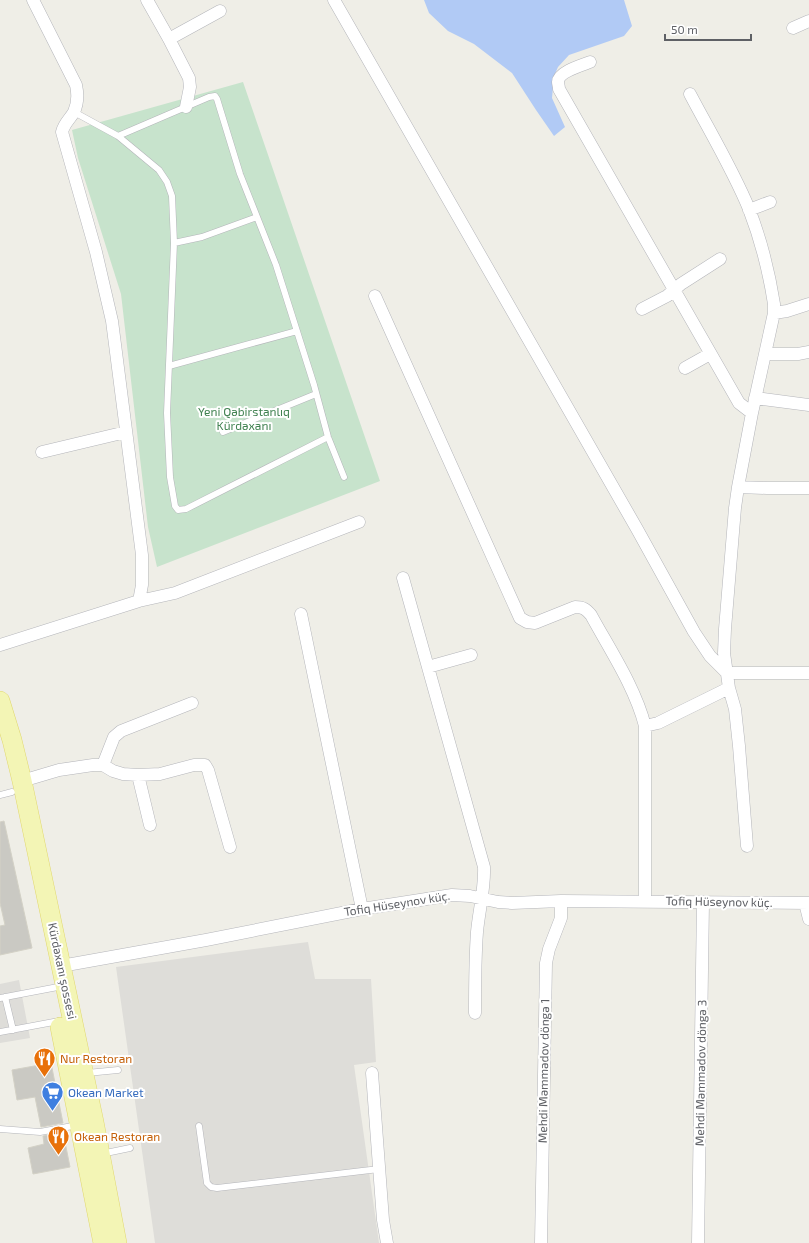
<svg xmlns="http://www.w3.org/2000/svg" width="809" height="1243" viewBox="0 0 809 1243" font-family="'Exo 2',sans-serif">
	<style>
		.industrial { fill: #deddd9 }
		.green { fill: #c7e3cc }
		.water { fill: #b1caf5 }
		.building { fill: #cac9c3; stroke: #d3d1c6 }
		.lines { fill: none; stroke-linecap: round; stroke-linejoin: round }
		.service-casing { stroke: #b4b5ba; stroke-width: 7 }
		.minor-casing { stroke: #b4b5ba; stroke-width: 13 }
		.primary-casing { stroke: #e1d76e; stroke-width: 20 }
		.service { stroke: #fff; stroke-width: 6 }
		.minor { stroke: #fff; stroke-width: 12 }
		.primary { stroke: #f3f5b5; stroke-width: 19 }
		.labels { text-anchor: middle; stroke-width: 4; stroke-linejoin: round; paint-order: stroke }
		.park-label { font-size: 12px; fill: #418251; stroke: #fff }
		.street-label { font-size: 12px; fill: #5e6065; stroke: #fff }
		.food-label { font-size: 12px; fill: #c56008; stroke: #fff; text-anchor: start }
		.shop-label { font-size: 12px; fill: #366cbe; stroke: #fff; text-anchor: start }
	</style>
	<rect width="100%" height="100%" fill="#efeee7"/>
	<path class="industrial" d="M308 942 315 979H371L376 1062 354 1065 379 1243H155L116 967Z
		M19 980 30 1038 0 1043V984Z"/>
	<path class="green" d="M243 82 380 481 157 567 148 527 121 294 78 158 72 130Z"/>
	<path class="water" d="M424 0H624L632 26 624 36 569 55 558 67 554 76 552 98 565 127 554 136 536 110 512 73 474 44 448 31 429 13Z"/>
	<path class="building" d="M4 821 32 948 0 955V926L5 925 0 903V822Z
		M51 1063 63 1123 41 1127 35 1097 17 1100 12 1070Z
		M63 1132 70 1167 33 1174 28 1148 44 1144 43 1136Z"/>
	<g class="lines">
		<defs>
			<path id="service" d="M74 112 118 136 159 170 167 182 172 196 174 243 167 413 170 477 175 506 178 510 186 509 328 437
				M118 136 209 97 215 96 217 99 240 174 276 265 314 385 328 437 344 477
				M174 243 202 237 257 217
				M169 366 297 331
				M223 432 316 394
				M0 795 12 792
				M5 997 13 1030
				M0 998 63 986
				M0 1032 59 1021
				M87 1073 118 1070
				M199 1126 207 1183 211 1187 217 1188 379 1169
				M0 1129 40 1132 78 1125
				M101 1154 130 1148"/>
			<path id="minor" d="M147 0 169 39 189 78 190 87 186 107
				M334 0 637 529 694 632 710 656 727 673H809
				M793 28 809 21
				M169 39 220 11
				M590 62C582 65 558 72 558 82 558 84 559 86 559 89L739 403 752 413
				M690 94C710 132 733 170 749 209 761 240 769 272 774 304V313L752 413 738 487 735 508 725 629 724 653 729 688 735 709 739 746 747 846
				M749 210 770 202
				M375 296 520 618 527 622 535 623 575 607C583 607 586 609 591 615 610 650 635 687 645 726V901
				M642 309 667 296 681 284 720 259
				M774 313 787 311 809 304
				M765 354H798L809 352
				M685 368 710 354
				M755 398 809 405
				M42 452 126 432
				M738 487 767 488H809
				M403 578 484 867C485 888 479 910 477 932 475 959 475 986 475 1013
				M139 601 175 593 359 522
				M301 614 362 909
				M0 645 139 601 142 585V555L112 321 96 252 62 132C64 123 70 119 74 112 78 103 78 94 76 85L33 0
				M428 667 471 655
				M645 726 658 723 729 688
				M103 765 114 737 121 731 192 703
				M138 775 150 825
				M22 781 59 770 93 765H103L113 771 123 774 138 775 160 774 194 765H205L208 770 230 847
				M805 903 809 919
				M61 966 206 940 362 909 452 895 470 896 498 902 512 903 561 901 809 903
				M372 1073 383 1220 387 1243
				M541 1243 546 963 549 949 561 918V901
				M698 1243 703 902"/>
			<path id="primary" d="M0 701 12 740 22 781 94 1122 117 1243
				M60 1027 103 1243"/>
		</defs>
		<use href="#service" class="service-casing"/>
		<use href="#minor" class="minor-casing"/>
		<use href="#primary" class="primary-casing"/>
		<use href="#service" class="service"/>
		<use href="#minor" class="minor"/>
		<use href="#primary" class="primary"/>
	</g>
	<defs>
		<symbol id="restaurant-pin" viewBox="-11 -11 22 30"><path d="M0 17L-7.5 6A9.5 9.5 0 1 1 7.5 6Z" fill="#e8710a" stroke="#fff"/><path d="M-5-6h1v4h1v-4h1v4h1v-4h1v5L-1.5 .5V6h-2V.5L-5-1ZM5-6V6H3V1.5H1.5Q1.5-4 5-6Z" fill="#fff"/></symbol>
		<symbol id="supermarket-pin" viewBox="-11 -11 22 30"><path d="M0 17L-7.5 6A9.5 9.5 0 1 1 7.5 6Z" fill="#3f7fe0" stroke="#fff"/><path d="M-6-5.5h2.5l.6 2H6L4.5 2H-2.5L-4.4-4H-6ZM-1.5 3.2a1.3 1.3 0 1 0 .1 0ZM3 3.2a1.3 1.3 0 1 0 .1 0Z" fill="#fff"/></symbol>
	</defs>
	<g fill-rule="evenodd">
		<use href="#restaurant-pin" x="32" y="1046" width="25" height="34"/>
		<use href="#supermarket-pin" x="40" y="1080" width="25" height="34"/>
		<use href="#restaurant-pin" x="46" y="1124" width="25" height="34"/>
	</g>
	<g class="labels">
		<g class="park-label">
			<text x="244" y="416">Yeni Qəbirstanlıq<tspan x="244" dy="14">Kürdəxanı</tspan></text>
		</g>
		<g class="street-label">
			<text transform="translate(719 902) rotate(1)" y="4">Tofiq Hüseynov küç.</text>
			<text transform="translate(397 904) rotate(-9)" y="4">Tofiq Hüseynov küç.</text>
			<text transform="translate(62 971) rotate(78)" y="4">Kürdəxanı şossesi</text>
			<text transform="translate(544 1071) rotate(-89)" y="4">Mehdi Məmmədov döngə 1</text>
			<text transform="translate(701 1073) rotate(-89)" y="4">Mehdi Məmmədov döngə 3</text>
		</g>
		<g class="food-label">
			<text x="60" y="1063">Nur Restoran</text>
			<text x="74" y="1141">Okean Restoran</text>
		</g>
		<g class="shop-label">
			<text x="68" y="1097">Okean Market</text>
		</g>
	</g>
	<path d="M665 34v6h86v-6" fill="none" stroke="#5e6065" stroke-width="2"/>
	<text x="671" y="34" font-size="12" fill="#5e6065" stroke="#ffffff" stroke-width="3" paint-order="stroke">50 m</text>
</svg>
